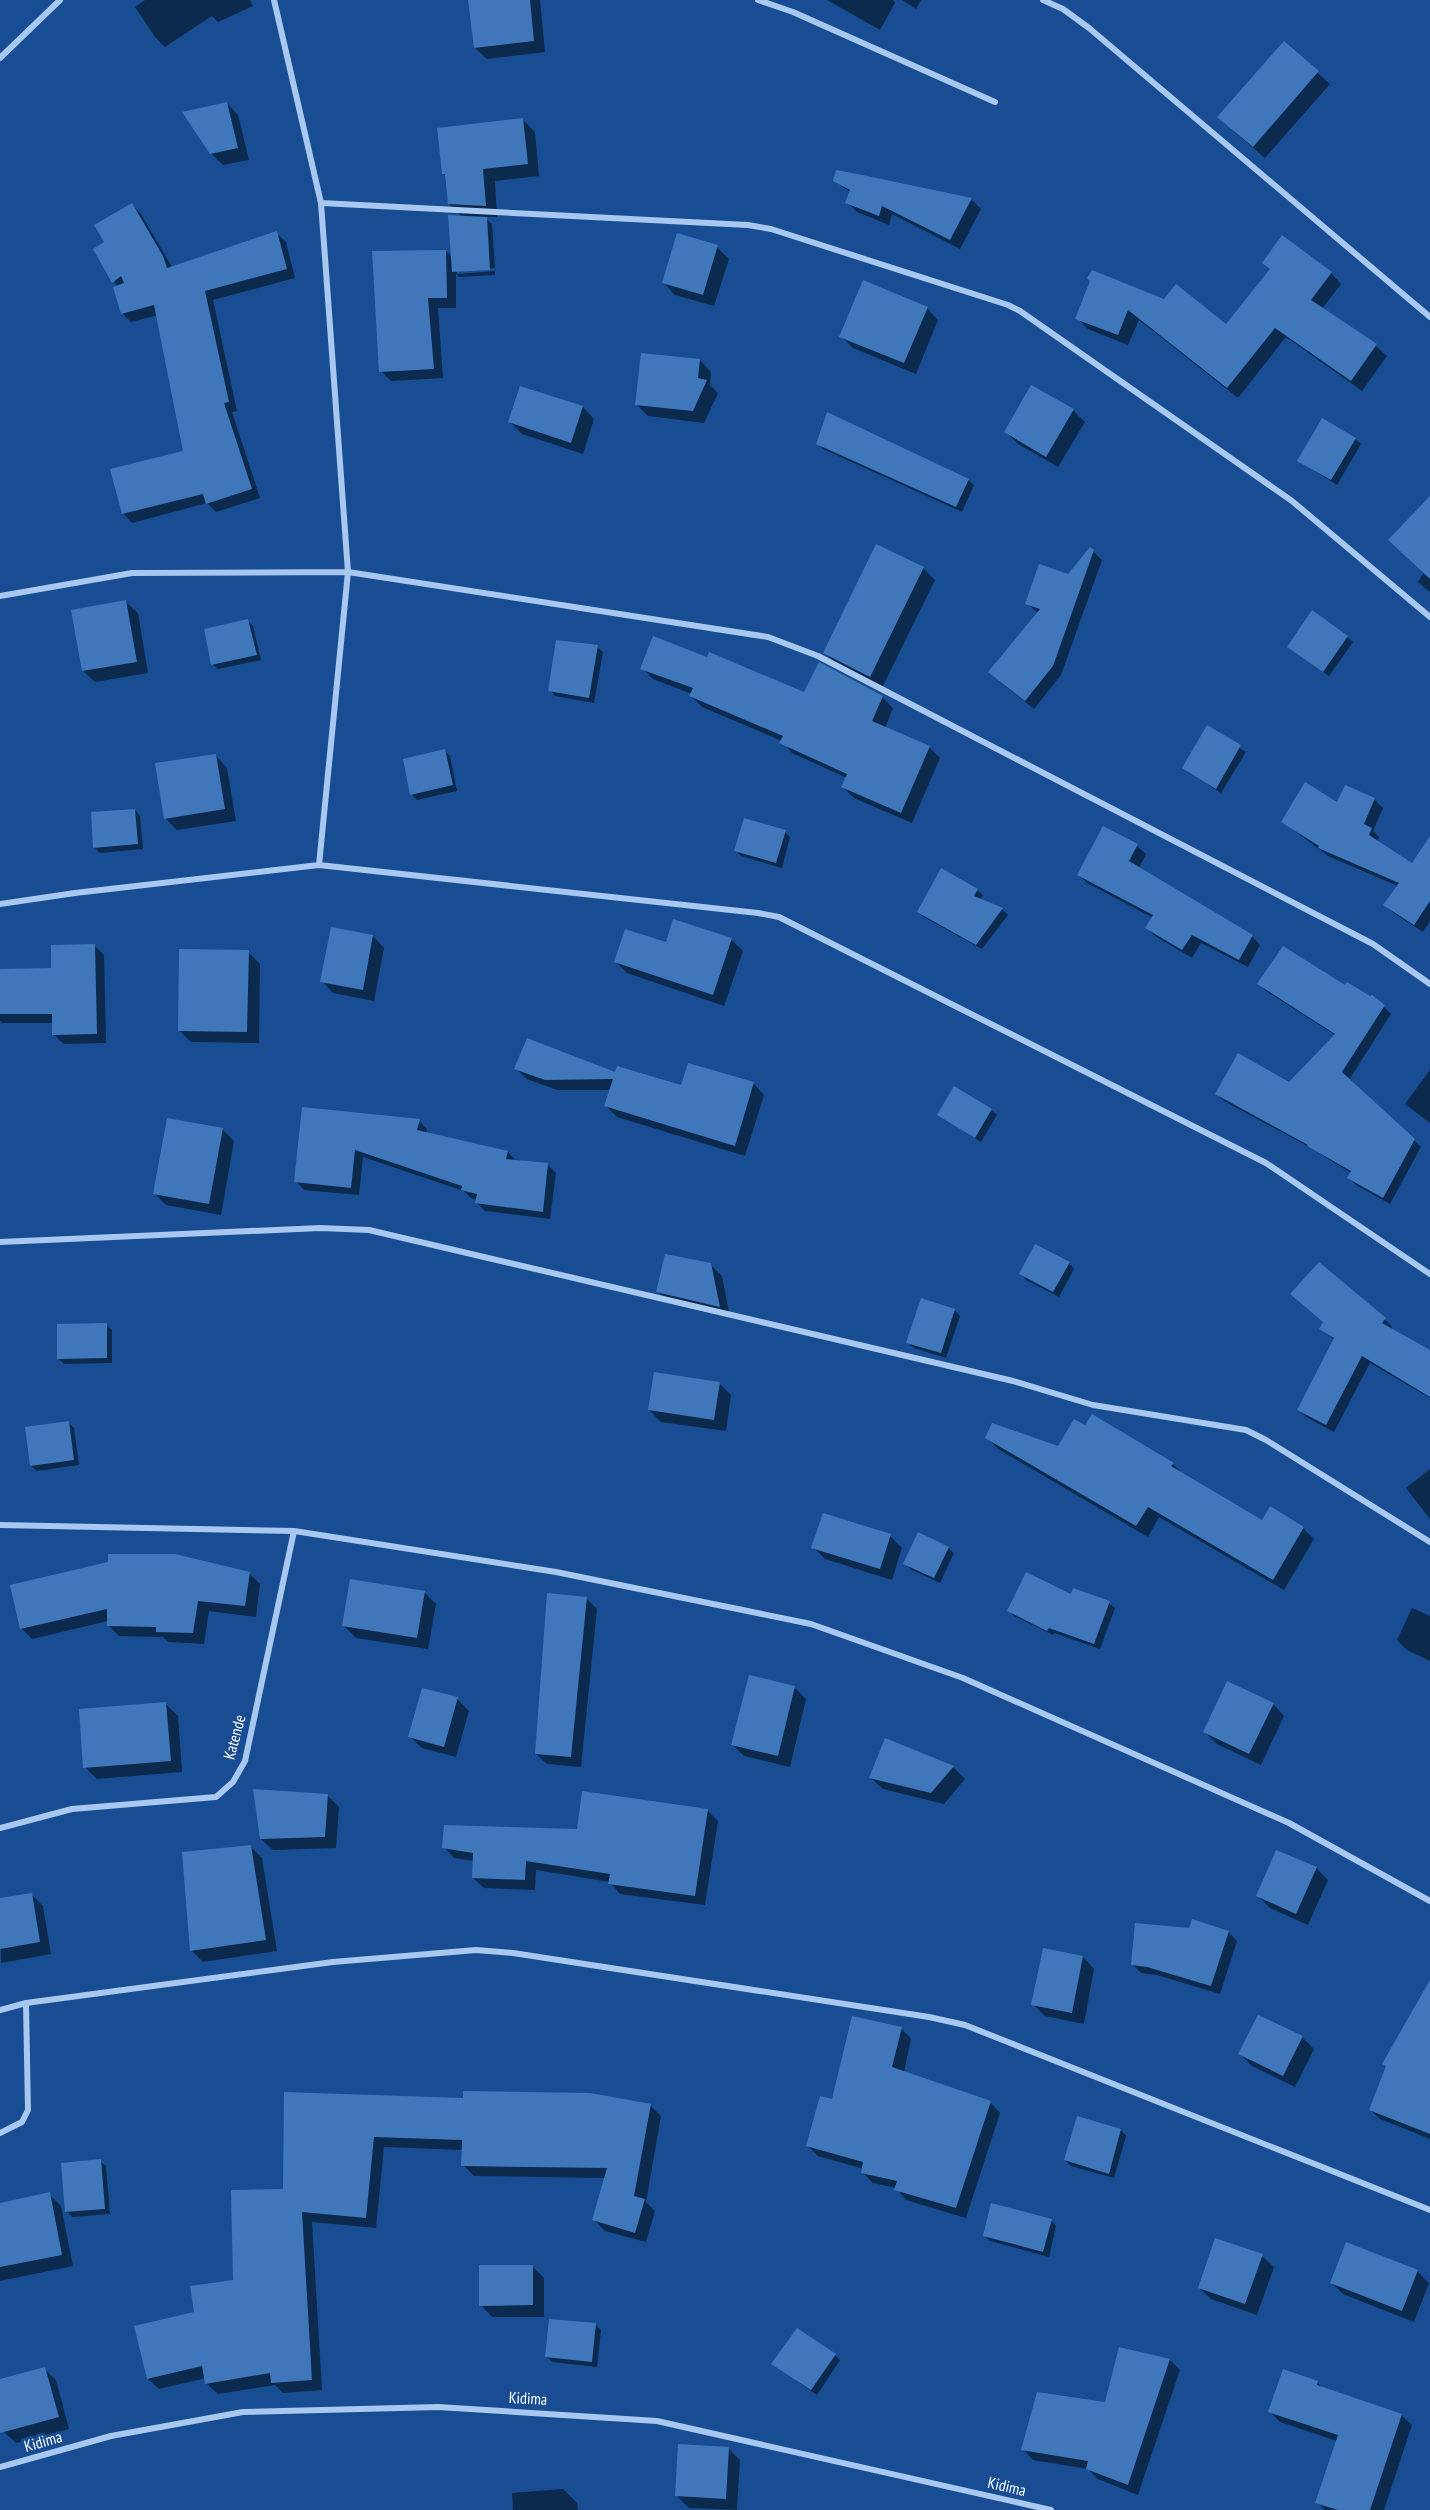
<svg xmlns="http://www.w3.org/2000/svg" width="1430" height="2510" viewBox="0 0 1430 2510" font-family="'PT Sans Narrow',sans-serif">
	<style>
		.shadow { fill: #0007 }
		.building { fill: #4077bb }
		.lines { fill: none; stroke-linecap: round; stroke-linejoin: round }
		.minor { stroke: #a8c8f0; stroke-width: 6 }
		.labels { text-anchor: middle; stroke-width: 6; stroke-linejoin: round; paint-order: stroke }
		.street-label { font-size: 16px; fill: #fff; stroke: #184d93 }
	</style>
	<rect width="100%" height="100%" fill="#184d93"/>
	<path class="shadow" d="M145 0H250L253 6 218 22 212 16 165 47 155 37 135 7Z
		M470 0H540L545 52 487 59 475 48Z
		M827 0H893L895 3 880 30Z
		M902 0H921L916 9Z
		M1284 43 1330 84 1265 158 1231 129Z
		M227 103 238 115 249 160 223 165 211 153Z
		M523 120 535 132 539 176 495 181 497 217H484L492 224 495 268 457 271V274L495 271V275L459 277 456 274V308H438L443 378 391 381 381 371 446 251 453 258 462 217 449 204 447 177 443 173Z
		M834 180 971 199 981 209 960 249 892 214 889 225 857 212 847 202 851 193Z
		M132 205 141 214 172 267 276 233 286 242 295 278 213 300 237 411 232 412 260 498 216 512 207 503 132 523 123 513 185 452 158 315 131 322 122 313 118 287 95 249 106 242Z
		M717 247 729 259 714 306 675 295 664 283Z
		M1264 263 1331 273 1341 284 1322 309 1376 346 1387 356 1362 391 1286 337 1238 398 1139 320 1128 345 1088 329 1077 318 1164 301 1227 326 1271 270Z
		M927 308 938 320 916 374 853 348 841 336Z
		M700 360 711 372 710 385 718 393 704 423 648 416 636 404Z
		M583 407 594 419 583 454 522 434 510 422Z
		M1073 410 1085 422 1058 467 1018 444 1006 432Z
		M1355 439 1361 444 1337 485 1299 461Z
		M818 443 968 480 974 485 962 512 823 449Z
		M1430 499V592L1418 582 1424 572Z
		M1093 551 1102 560 1061 675 1034 709 999 681 1038 613 1027 603 1068 576Z
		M923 568 935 580 882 688 837 664 825 653Z
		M126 602 138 613 148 673 95 682 83 671Z
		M248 621 253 626 261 660 218 669 212 664Z
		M1347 637 1353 642 1329 676 1288 647Z
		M597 647 603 652 594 703 555 696 550 690Z
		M707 659 804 694 882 697 893 708 885 728 929 747 940 758 912 823 854 798 843 787 847 778 792 753 782 741 702 707 691 696 692 694 653 679 642 668Z
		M1208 727 1246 752 1221 793 1184 768Z
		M445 751 450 756 457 791 417 800 412 795Z
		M216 756 227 768 236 821 177 830 165 818Z
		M1374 799 1383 808 1373 831 1379 837 1377 842 1430 876V921L1423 932 1394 913 1385 905 1398 886 1328 856 1283 822 1338 804Z
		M135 810 140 816 143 849 100 853 94 847Z
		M785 832 790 837 782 868 741 856 736 851Z
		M1137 846 1146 854 1139 868 1252 936 1260 945 1248 967 1201 943 1192 958 1155 936 1147 928 1153 918 1087 883 1079 875Z
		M977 890 983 895 980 900 1002 909 1008 915 982 949 924 917 919 912Z
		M373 936 384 948 374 1001 333 993 322 981Z
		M731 939 743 951 724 1006 627 973 616 962 667 944Z
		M94 945 104 955 106 1043 64 1044 54 1035V1023H2L0 1021V970H53Z
		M248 952 260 964 259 1043 191 1042 179 1030Z
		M1259 984 1346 987 1384 1007 1391 1014 1349 1080 1421 1147 1390 1204 1356 1185 1349 1178 1351 1173 1311 1148 1224 1101 1217 1094 1289 1083 1335 1035 1266 991Z
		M689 1064 754 1084 764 1095 745 1156 617 1117 606 1106 611 1090H557L527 1079 516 1069 616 1074 682 1087Z
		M1430 1070V1123L1405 1104Z
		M303 1108 419 1121 427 1129 426 1133 508 1152 516 1161 548 1165 556 1173 550 1219 485 1211 477 1203V1200L471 1198 464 1191 363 1157 359 1195 304 1190 296 1181Z
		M991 1110 997 1115 981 1142 939 1115Z
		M222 1129 234 1141 221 1215 166 1205 154 1193Z
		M1069 1263 1074 1269 1059 1297 1026 1280 1021 1274Z
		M710 1264 722 1276 730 1317 670 1303 658 1292Z
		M954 1310 960 1316 946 1358 914 1348 908 1343Z
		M1384 1319 1392 1327 1391 1329 1430 1352V1398L1370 1363 1334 1432 1306 1417 1299 1410 1335 1340 1321 1329Z
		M106 1325 112 1330V1363L64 1364 58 1358Z
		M719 1383 731 1395 726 1431 661 1422 649 1410Z
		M68 1422 74 1428 79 1465 37 1471 31 1466Z
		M987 1437 1173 1464 1185 1476 1262 1522 1303 1528 1314 1539 1284 1590 1159 1517 1148 1537 998 1449Z
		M1430 1469V1519L1406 1488Z
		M890 1536 902 1548 892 1580 825 1559 813 1547Z
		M948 1548 954 1553 940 1583 910 1569 905 1563Z
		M249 1573 260 1584 256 1617 209 1611 204 1644 168 1642 163 1637 119 1636 108 1625V1621L32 1639 21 1628Z
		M425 1593 436 1604 428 1649 356 1638 344 1626Z
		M1072 1596 1109 1603 1115 1608 1100 1649 1054 1633 1053 1635 1014 1616 1009 1611Z
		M586 1598 597 1609 581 1767 547 1764 536 1754Z
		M1412 1608 1430 1616V1661L1407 1650 1397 1640Z
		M795 1688 806 1699 790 1767 744 1756 732 1744Z
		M457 1699 469 1711 456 1757 422 1748 410 1737Z
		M166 1704 178 1716 182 1772 97 1779 85 1767Z
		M1273 1704 1284 1716 1261 1765 1217 1744 1205 1732Z
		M886 1740 953 1767 965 1779 944 1804 883 1789 871 1778Z
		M584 1793 708 1811 718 1821 705 1905 620 1894 610 1882 536 1870 535 1890 484 1888 473 1878 474 1861 454 1858 444 1847 579 1830Z
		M327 1795 339 1807 336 1848 273 1850 261 1839Z
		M251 1847 262 1858 277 1951 203 1962 191 1950Z
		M1316 1868 1328 1880 1308 1925 1270 1908 1258 1896Z
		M31 1894 43 1906 51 1954 1 1963 0 1900Z
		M1228 1932 1237 1941 1220 1994 1157 1975 1141 1973 1132 1964Z
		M1083 1957 1094 1969 1084 2024 1045 2016 1033 2004Z
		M1259 2017 1303 2038 1314 2049 1295 2087 1252 2066 1240 2054Z
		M901 2028 911 2039 904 2072 990 2102 1000 2113 966 2218 906 2200 896 2188 873 2183 863 2173 864 2169 818 2156 808 2146 833 2101Z
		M1430 2060V2139L1380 2119 1370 2109Z
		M285 2094 650 2105 661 2116 646 2202 655 2211 646 2242 605 2231 594 2220 606 2178 474 2176 463 2165V2150L384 2147 376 2228 312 2222 322 2390 283 2393 275 2385 218 2394 207 2384 206 2378 159 2389 148 2379 196 2313 235 2281 285 2190Z
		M1078 2118 1121 2130 1126 2136 1114 2178 1071 2166 1065 2160Z
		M100 2161 106 2166 110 2214 72 2217 67 2211Z
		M49 2194 61 2206 73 2266 0 2281V2204Z
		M1051 2220 1056 2226 1049 2257 990 2241 985 2236Z
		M1262 2256 1274 2267 1257 2315 1211 2299 1199 2288Z
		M532 2266 544 2278V2317H492L481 2305Z
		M1417 2271 1429 2283 1414 2322 1343 2294 1331 2282Z
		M596 2325 601 2330 597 2367 552 2362 547 2357Z
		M1120 2349 1170 2360 1180 2370 1138 2495 1098 2479 1088 2469 1033 2460 1023 2449 1106 2404Z
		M835 2355 840 2360 817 2395 773 2364Z
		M44 2369 56 2380 69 2429 16 2443 4 2432 0 2418V2381Z
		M1317 2382 1324 2389 1401 2415 1412 2425 1384 2510H1325L1317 2502 1337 2441 1280 2422 1270 2412Z
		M728 2448 740 2460 737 2510 689 2508 677 2496Z
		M563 2489 577 2503 578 2510H513L512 2493Z"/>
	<path class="building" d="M468 0H530L534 41 474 48Z
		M1284 41 1319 71 1253 147 1217 117Z
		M227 102 238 148 210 154 182 112Z
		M523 118 528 164 483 169 486 206 448 204 445 174H442L437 128Z
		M836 170 862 175 972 198 950 240 882 206 879 216 845 203 850 190 833 181Z
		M132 203 163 256 167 268 277 231 287 269 205 291 229 402 224 403 252 489 206 504 203 494 122 514 110 469 183 451 154 305 121 314 113 287 124 283 121 276 112 283 93 249 104 242 94 225Z
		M448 215 487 217 490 270 452 272Z
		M677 233 718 245 703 295 662 283Z
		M1282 235 1332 272 1311 300 1377 344 1351 381 1275 328 1227 388 1128 310 1118 335 1075 319 1090 281 1087 278 1092 270 1164 299 1176 284 1226 324 1270 269 1262 263Z
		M446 250 447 298H428L434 369 379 372 372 251Z
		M863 280 928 307 904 363 839 337Z
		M641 353 700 359 698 378 707 380 693 411 635 405Z
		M1031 385 1074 409 1046 457 1004 432Z
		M520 386 583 406 571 443 508 422Z
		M827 412 969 479 956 507 816 444Z
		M1322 418 1356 438 1331 480 1297 461Z
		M1430 496V579L1388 540Z
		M876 544 924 567 870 677 823 653Z
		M1090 547 1094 550 1053 666 1025 701 988 672 1040 609 1025 604 1039 564 1068 574Z
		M126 600 137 662 82 671 71 610Z
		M1312 610 1348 636 1323 672 1287 647Z
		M248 619 257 655 211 665 204 629Z
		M653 636 707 657 709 652 804 692 819 662 883 696 872 721 930 746 901 813 841 787 847 774 779 743 783 736 689 696 693 688 640 669Z
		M556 640 598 645 589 698 548 691Z
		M1207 725 1241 745 1216 789 1182 768Z
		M445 749 453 785 410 795 403 759Z
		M216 754 225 809 164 819 155 763Z
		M1305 782 1337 802 1345 785 1375 798 1364 824 1372 828 1369 835 1412 863 1430 836V901L1414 925 1383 905 1399 883 1318 848 1319 846 1281 822Z
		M135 809 138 844 93 848 91 812Z
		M744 818 786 830 776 863 734 851Z
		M1103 826 1138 844 1129 861 1253 935 1239 960 1192 935 1182 950 1145 928 1153 915 1077 875Z
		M941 868 978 889 974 896 1003 908 976 945 917 912Z
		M673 919 732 938 713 995 614 962 625 929 666 942Z
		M331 927 373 935 363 990 320 982Z
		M95 944 97 1034 52 1035V1014H0V969L51 968V945Z
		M1283 946 1345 985 1347 982 1370 996 1372 995 1385 1005 1342 1072 1415 1139 1383 1198 1347 1178 1351 1171 1307 1146 1308 1145 1215 1094 1238 1053 1289 1082 1335 1034 1257 984Z
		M179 949 249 950 247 1032 178 1031Z
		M527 1038 615 1072 617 1066 681 1085 688 1063 754 1082 735 1146 604 1106 613 1079 545 1080 514 1069Z
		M954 1086 992 1109 975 1138 937 1115Z
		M302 1107 420 1119 417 1130 508 1151 506 1159 548 1163 543 1212 475 1203 477 1194 461 1190 462 1186 355 1150 351 1188 294 1182Z
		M167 1118 223 1128 209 1204 153 1194Z
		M1035 1244 1070 1262 1053 1292 1019 1274Z
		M665 1254 711 1263 720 1307 656 1292Z
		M1319 1262 1386 1318 1382 1323 1430 1350V1397L1362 1356 1326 1425 1297 1410 1334 1338 1319 1329 1323 1322 1290 1294Z
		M921 1298 955 1309 941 1353 906 1343Z
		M107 1323V1358L57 1359V1324Z
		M654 1372 720 1382 714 1420 648 1410Z
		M1092 1414 1174 1463 1171 1466 1262 1520 1270 1506 1304 1527 1273 1580 1148 1507 1136 1526 985 1438 992 1423 1058 1446 1074 1419 1085 1425Z
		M69 1421 74 1460 30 1466 25 1427Z
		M823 1513 891 1534 880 1569 811 1548Z
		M918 1532 949 1547 934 1578 903 1564Z
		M108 1554H175L250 1572 245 1606 198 1601 193 1633 156 1632V1627L107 1626V1609L20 1629 10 1585 108 1562Z
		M1026 1572 1071 1594 1073 1588 1110 1601 1094 1644 1049 1628 1047 1631 1007 1611Z
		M350 1579 425 1591 417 1638 342 1626Z
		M547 1593 587 1597 571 1757 535 1754Z
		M749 1675 795 1686 778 1756 731 1745Z
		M1227 1681 1274 1703 1249 1754 1203 1732Z
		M422 1688 458 1697 444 1747 408 1737Z
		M166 1702 171 1761 83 1768 79 1709Z
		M885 1738 954 1766 931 1793 869 1778Z
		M253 1789 328 1794 325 1837 260 1839Z
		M582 1791 708 1809 695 1896 608 1884 610 1874 526 1861 525 1880 472 1878 473 1853 442 1848 444 1825 577 1829Z
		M251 1845 266 1940 190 1951 182 1852Z
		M1276 1850 1317 1867 1296 1914 1256 1896Z
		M32 1893 40 1942 0 1949V1898Z
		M1192 1919 1229 1931 1211 1986 1147 1967 1131 1965 1135 1923 1189 1928Z
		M1043 1948 1083 1956 1072 2013 1031 2005Z
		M1430 1980V2134L1369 2110 1386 2066 1382 2064Z
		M1258 2015 1303 2036 1283 2076 1238 2054Z
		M852 2016 902 2027 892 2067 991 2101 956 2208 894 2190 897 2181 861 2173 863 2162 806 2146 820 2096 832 2099Z
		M463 2091 590 2093 651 2104 634 2196 645 2199 635 2233 592 2220 607 2168 461 2166 462 2140 374 2137 366 2218 302 2212 312 2380 271 2383 270 2373 205 2384 202 2366 147 2379 134 2326 194 2312 190 2286 233 2280 231 2190 283 2189 284 2092 463 2098Z
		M1077 2116 1121 2129 1109 2174 1064 2160Z
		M101 2159 105 2209 65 2212 61 2163Z
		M50 2192 62 2255 0 2267V2203Z
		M991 2203 1052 2219 1043 2252 983 2236Z
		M1215 2238 1263 2254 1245 2304 1198 2288Z
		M1346 2242 1418 2270 1402 2311 1330 2283Z
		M479 2265H533V2305L479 2306Z
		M549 2319 596 2323 592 2362 545 2357Z
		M797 2328 836 2354 811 2390 771 2364Z
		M1119 2347 1170 2359 1128 2485 1086 2469 1088 2461 1021 2450 1037 2392 1105 2402Z
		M45 2367 59 2417 0 2433V2379Z
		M1283 2369 1318 2381 1317 2385 1402 2414 1370 2510H1338L1315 2503 1338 2435 1268 2412Z
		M678 2444 729 2447 726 2499 675 2496Z"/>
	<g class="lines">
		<path class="minor" d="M274 0 321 203 348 572 319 865
			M758 0 793 12 995 102
			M1043 0 1063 9 1089 28 1430 317
			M0 58 60 0
			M321 203 748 225 771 229 1008 305 1020 311 1292 501 1430 617
			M0 596 132 573 348 572 768 637 818 656 1373 944 1430 984
			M0 904 75 893 319 865 758 913 779 917 1266 1163 1430 1274
			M0 1242 320 1228 369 1230 1013 1381 1093 1405 1246 1430 1266 1440 1430 1542
			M0 1525 294 1531 320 1535 556 1572 811 1624 963 1678 1289 1823 1430 1901
			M0 1828 72 1809 216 1797 233 1782 245 1761 294 1531
			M0 2010 26 2003 333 1962 476 1950 513 1953 929 2017 965 2025 1430 2210
			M0 2133 22 2122 28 2110 26 2003
			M0 2467 111 2436 243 2412 438 2407 657 2421 1051 2510"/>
	</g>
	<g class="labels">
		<g class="street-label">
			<text transform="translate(234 1737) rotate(-75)" y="6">Katende</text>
			<text transform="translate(528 2398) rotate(3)" y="6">Kidima</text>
			<text transform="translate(43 2441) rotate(-16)" y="6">Kidima</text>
			<text transform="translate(1007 2486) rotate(13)" y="6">Kidima</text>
		</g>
	</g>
</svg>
